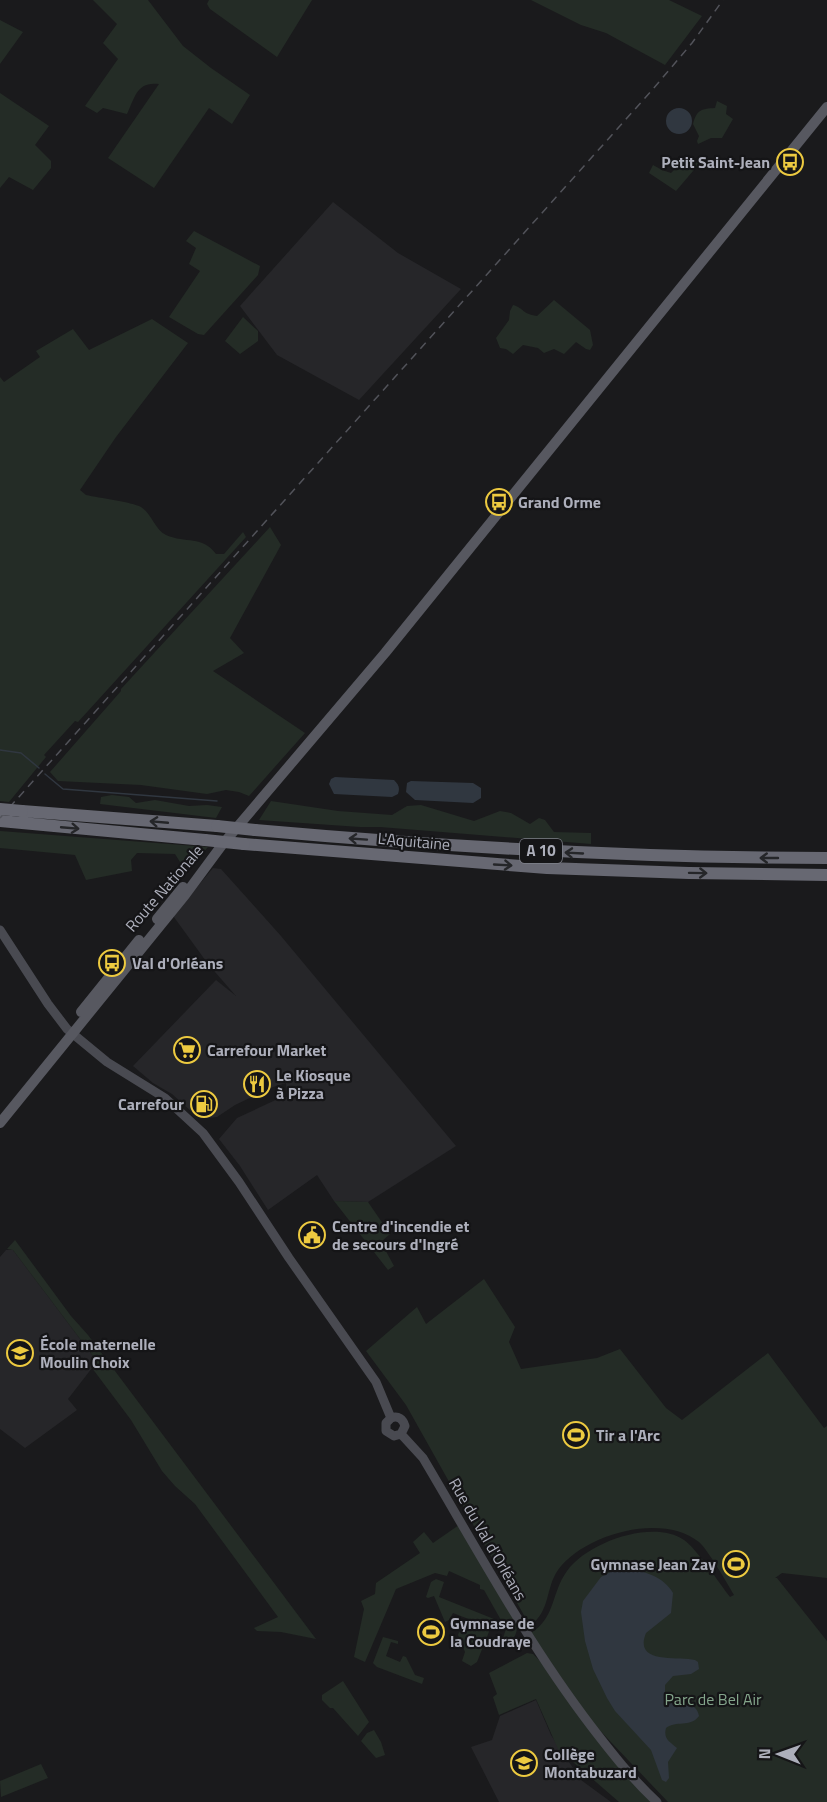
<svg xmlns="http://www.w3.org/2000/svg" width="827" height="1802" viewBox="0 0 827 1802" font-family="'Titillium Web',sans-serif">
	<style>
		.built { fill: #262629 }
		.green { fill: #242c26 }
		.water { fill: #303740 }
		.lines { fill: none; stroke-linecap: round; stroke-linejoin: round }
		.stream { stroke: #303740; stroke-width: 1.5 }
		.secondary { stroke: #494a51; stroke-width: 9 }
		.primary { stroke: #575860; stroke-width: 10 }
		.highway { stroke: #676872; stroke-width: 12 }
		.rail { stroke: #52535a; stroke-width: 1.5; stroke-dasharray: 8 6; stroke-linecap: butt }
		.highway-bridge { stroke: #676872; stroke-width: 12 }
		.oneway { stroke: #252629 }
		.labels { text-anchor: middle; stroke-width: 4.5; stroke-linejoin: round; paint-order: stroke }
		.shield { fill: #151517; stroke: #7f818a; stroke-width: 1.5 }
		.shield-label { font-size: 15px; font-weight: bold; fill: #adafbb }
		.poi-label { font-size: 16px; font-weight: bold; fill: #adafbb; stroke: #151517; text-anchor: start }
		.street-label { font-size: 16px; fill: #adafbb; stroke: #151517 }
		.park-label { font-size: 16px; fill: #84a58b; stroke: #151517 }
	</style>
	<rect width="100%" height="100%" fill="#1a1a1c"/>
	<path class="built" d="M333 202 398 253 461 289 359 400 277 355 240 306Z
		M213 868 221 869 281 936 456 1146 368 1202 334 1201 317 1175 268 1210 240 1166 219 1139 237 1118 282 1097H287L286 1083 273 1087 235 1105 217 1117 207 1118 193 1113 172 1094 153 1083 133 1066 216 980 236 996 208 964 171 913 177 911Z
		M6 1250H13L93 1356 92 1368 68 1399 77 1410 25 1448 0 1429V1257Z
		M536 1700 551 1735 581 1780 611 1802H499L471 1747 492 1740 500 1716Z"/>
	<path class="green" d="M93 0H148L183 46 211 68 250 95 232 124 209 108 154 188 108 158 159 84C137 81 135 97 127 114L103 108 97 113 85 106 118 59 103 43 117 24Z
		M209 0H312L277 57 210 9 207 4Z
		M531 0H669L702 16 665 65 606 33 581 25Z
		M0 20 23 32 0 64Z
		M0 93 49 126 35 145 51 161V168L33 190 9 177 0 188Z
		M717 101 727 106 726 114 733 119 722 138H711L698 144 697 141 699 136 693 124C697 109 702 109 715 108Z
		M682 157 693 160 699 164 676 191 649 173 653 165 662 170 671 173 680 164Z
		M194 231 260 266 258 275 204 335 198 334 169 317 200 271 189 264 196 248 186 241Z
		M554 300 590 330 593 345 590 350 586 349 576 342 564 354 554 349 544 353 538 348 523 345 513 354 506 349 500 348 496 338 509 320 510 311 513 305C524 308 522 314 537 316Z
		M243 317 258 331V341L240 354 225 341Z
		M152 319 188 343 116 437 80 490 86 495C99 498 132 502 141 507 152 514 155 530 166 535 186 544 202 535 216 554H224L243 532 246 537 78 722 75 721 44 755 46 757 9 802 0 801V377L4 382 40 357 36 351 73 329 89 350Z
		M270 527 281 545 230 638 244 653 213 671 305 733 249 796 239 792 226 790 207 794 141 785 58 781 50 772 121 691V689Z
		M112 795 129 797 136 803 155 800 189 806 207 805 222 807 216 818 100 804 101 797Z
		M271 801 338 811 392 815 407 806 421 805 474 821 500 811 511 813 530 824 539 818 545 820 554 832 591 833V844L380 827H360L259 820Z
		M0 831 208 847 191 866 180 862 175 854 137 853 131 860 132 871 86 880 75 855 0 848Z
		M334 1201 368 1202 390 1234 381 1242 394 1266 388 1270Z
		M15 1240 71 1316 88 1335 316 1639 281 1632 257 1631 254 1628 278 1617 195 1504 175 1486 162 1471 131 1420 92 1368 93 1356 13 1250 7 1249Z
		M484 1279 515 1327 509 1342 521 1369 597 1358 620 1349 666 1408 682 1420 768 1353 824 1428 827 1426V1578L782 1573 775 1578H777L827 1641V1802H668L590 1720 531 1633C556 1617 551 1593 567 1571 588 1542 653 1519 684 1540 696 1548 720 1584 730 1597L734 1595C727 1583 708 1550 699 1542 662 1512 584 1534 558 1570 545 1589 551 1610 530 1626L406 1405 366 1351 417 1307 426 1324Z
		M459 1525 517 1625C517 1639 511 1641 500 1647L506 1629 484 1590 480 1589V1585L449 1571 447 1576 435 1573 396 1589 365 1662 354 1657 364 1609 361 1601 375 1594 376 1583 420 1553 413 1542 424 1532 433 1543Z
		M436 1579 444 1582 439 1597 494 1619 477 1662 471 1666 462 1661 465 1652 458 1635 459 1632 466 1634 471 1620 453 1613 449 1620 445 1622 434 1596 428 1598 426 1597 431 1582Z
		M383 1637 398 1641V1644L391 1642 386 1656 400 1662 403 1656 406 1657 415 1675 424 1678 422 1684 377 1667 373 1663Z
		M527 1653 533 1654 542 1663 652 1802H619L558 1749 536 1699 499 1715 493 1697 497 1694 489 1673Z
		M343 1681 369 1722 358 1736 333 1708H330L322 1700V1695Z
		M374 1730 381 1742 385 1755 376 1758 361 1741 367 1733Z
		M41 1764 48 1778 1 1797 0 1781Z"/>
	<path class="water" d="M666 121a13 13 0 1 1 26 0a13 13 0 1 1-26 0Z
		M335 777 394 780C399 785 400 788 398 794L392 797 334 794 329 784 331 779Z
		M411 781 473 783 481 788V798L473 803 415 800 406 792 407 783Z
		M626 1570C644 1570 664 1577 673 1593L671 1613 646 1633C633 1665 678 1656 695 1660L698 1662 699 1669 691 1674 673 1676 665 1685V1694L670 1702C682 1707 696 1700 699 1716 690 1728 676 1720 666 1728 663 1739 670 1742 677 1748L668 1762 669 1778 666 1782 662 1780 651 1750 615 1711 607 1698 593 1669 585 1641 581 1612 583 1601 601 1577 610 1572Z"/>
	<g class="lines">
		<path class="stream" d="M0 750 21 753 39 768
			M45 774 63 789 217 801"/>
		<path class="secondary" d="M0 930 48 1004 67 1029 107 1062 165 1098 203 1133 239 1182 289 1258 376 1382 391 1418
			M391 1418 386 1423V1431L394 1436 401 1434
			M391 1418C398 1415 403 1419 405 1426L401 1434
			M401 1434 423 1458C477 1549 527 1642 591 1726 611 1752 632 1779 657 1802"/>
		<path class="primary" d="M157 919 183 887
			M81 1012 139 940
			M0 1123 185 895 222 845 385 653 827 107"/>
		<path class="highway" d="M22 811 217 826
			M0 821 205 840
			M255 830C446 847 636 858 827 858
			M244 844 547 868 689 873 827 875"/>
		<path class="rail" d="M0 818 653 89 692 43 723 0"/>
		<path class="highway-bridge" d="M0 809 22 811
			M217 826 255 830
			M205 840 244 844"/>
	</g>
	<defs><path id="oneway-shaft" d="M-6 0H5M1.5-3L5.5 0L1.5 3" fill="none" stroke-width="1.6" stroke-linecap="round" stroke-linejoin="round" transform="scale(1.5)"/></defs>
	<g class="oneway">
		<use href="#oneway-shaft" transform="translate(159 822) rotate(-175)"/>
		<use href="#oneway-shaft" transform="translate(70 828) rotate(5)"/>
		<use href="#oneway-shaft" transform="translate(358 839) rotate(-176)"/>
		<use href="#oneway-shaft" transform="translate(574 853) rotate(-177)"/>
		<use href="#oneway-shaft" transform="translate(769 858) rotate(-180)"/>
		<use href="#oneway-shaft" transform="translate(503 865) rotate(3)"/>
		<use href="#oneway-shaft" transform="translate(698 873) rotate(1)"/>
	</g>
	<defs>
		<symbol id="bus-ring" viewBox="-11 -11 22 22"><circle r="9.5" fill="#151517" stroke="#edca40" stroke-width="1.5"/><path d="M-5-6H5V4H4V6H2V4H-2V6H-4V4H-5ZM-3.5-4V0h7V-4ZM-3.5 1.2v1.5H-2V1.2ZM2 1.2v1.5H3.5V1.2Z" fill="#edca40"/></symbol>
		<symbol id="supermarket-ring" viewBox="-11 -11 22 22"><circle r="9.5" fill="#151517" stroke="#edca40" stroke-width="1.5"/><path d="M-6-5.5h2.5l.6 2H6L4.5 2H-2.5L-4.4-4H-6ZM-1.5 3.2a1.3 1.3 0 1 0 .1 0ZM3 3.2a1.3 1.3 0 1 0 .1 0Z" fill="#edca40"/></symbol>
		<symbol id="restaurant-ring" viewBox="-11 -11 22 22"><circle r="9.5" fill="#151517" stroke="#edca40" stroke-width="1.5"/><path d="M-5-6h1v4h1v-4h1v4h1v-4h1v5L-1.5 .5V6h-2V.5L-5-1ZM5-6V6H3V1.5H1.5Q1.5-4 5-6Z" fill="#edca40"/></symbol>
		<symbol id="fuel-ring" viewBox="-11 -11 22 22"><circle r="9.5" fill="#151517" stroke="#edca40" stroke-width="1.5"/><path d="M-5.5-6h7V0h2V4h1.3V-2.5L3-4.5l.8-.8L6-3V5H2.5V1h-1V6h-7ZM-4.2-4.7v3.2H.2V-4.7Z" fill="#edca40"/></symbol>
		<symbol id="civic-ring" viewBox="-11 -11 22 22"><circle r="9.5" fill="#151517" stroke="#edca40" stroke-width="1.5"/><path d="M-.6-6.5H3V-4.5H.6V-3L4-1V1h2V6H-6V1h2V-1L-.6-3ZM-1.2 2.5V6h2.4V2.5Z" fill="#edca40"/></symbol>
		<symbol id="school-ring" viewBox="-11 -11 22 22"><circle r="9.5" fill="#151517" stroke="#edca40" stroke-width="1.5"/><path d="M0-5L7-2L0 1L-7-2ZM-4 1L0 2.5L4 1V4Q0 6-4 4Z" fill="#edca40"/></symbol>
		<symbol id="stadium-ring" viewBox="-11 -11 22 22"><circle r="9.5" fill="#151517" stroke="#edca40" stroke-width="1.5"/><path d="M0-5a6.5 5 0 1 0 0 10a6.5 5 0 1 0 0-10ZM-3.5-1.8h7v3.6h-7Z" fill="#edca40"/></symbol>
	</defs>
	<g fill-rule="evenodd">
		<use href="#bus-ring" x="775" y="147" width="30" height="30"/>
		<use href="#bus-ring" x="484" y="487" width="30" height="30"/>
		<use href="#bus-ring" x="97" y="948" width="30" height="30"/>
		<use href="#supermarket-ring" x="172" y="1035" width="30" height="30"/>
		<use href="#restaurant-ring" x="242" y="1069" width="30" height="30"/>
		<use href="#fuel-ring" x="189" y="1089" width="30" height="30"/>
		<use href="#civic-ring" x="297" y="1220" width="30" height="30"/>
		<use href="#school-ring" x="5" y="1338" width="30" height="30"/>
		<use href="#stadium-ring" x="561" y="1420" width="30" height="30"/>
		<use href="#stadium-ring" x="721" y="1549" width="30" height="30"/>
		<use href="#stadium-ring" x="416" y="1617" width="30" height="30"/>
		<use href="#school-ring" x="509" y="1748" width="30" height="30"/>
	</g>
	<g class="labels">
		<rect class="shield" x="520" y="839" width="42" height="24" rx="4.5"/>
		<g class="shield-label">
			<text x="541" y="856">A 10</text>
		</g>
		<g class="poi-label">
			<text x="770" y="168" text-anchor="end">Petit Saint-Jean</text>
			<text x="518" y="508">Grand Orme</text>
			<text x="132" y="969">Val d'Orléans</text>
			<text x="207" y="1056">Carrefour Market</text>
			<text x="276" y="1081">Le Kiosque<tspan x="276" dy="18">à Pizza</tspan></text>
			<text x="184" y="1110" text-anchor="end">Carrefour</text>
			<text x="332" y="1232">Centre d'incendie et<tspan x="332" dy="18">de secours d'Ingré</tspan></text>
			<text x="40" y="1350">École maternelle<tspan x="40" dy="18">Moulin Choix</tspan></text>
			<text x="596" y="1441">Tir a l'Arc</text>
			<text x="716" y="1570" text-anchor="end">Gymnase Jean Zay</text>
			<text x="450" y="1629">Gymnase de<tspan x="450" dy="18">la Coudraye</tspan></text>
			<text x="544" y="1760">Collège<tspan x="544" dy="18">Montabuzard</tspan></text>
		</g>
		<g class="street-label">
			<text transform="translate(414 841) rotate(5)" y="6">L'Aquitaine</text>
			<text transform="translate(164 888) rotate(-49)" y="6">Route Nationale</text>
			<text transform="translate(488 1539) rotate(60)" y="6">Rue du Val d'Orléans</text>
		</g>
		<g class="park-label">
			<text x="713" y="1705">Parc de Bel Air</text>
		</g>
	</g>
	<g transform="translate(779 1754) rotate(271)" stroke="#151517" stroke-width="4.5" paint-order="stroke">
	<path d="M0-4.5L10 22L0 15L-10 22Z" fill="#adafbb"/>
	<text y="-9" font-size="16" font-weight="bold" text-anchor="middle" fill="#adafbb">N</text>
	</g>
</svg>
